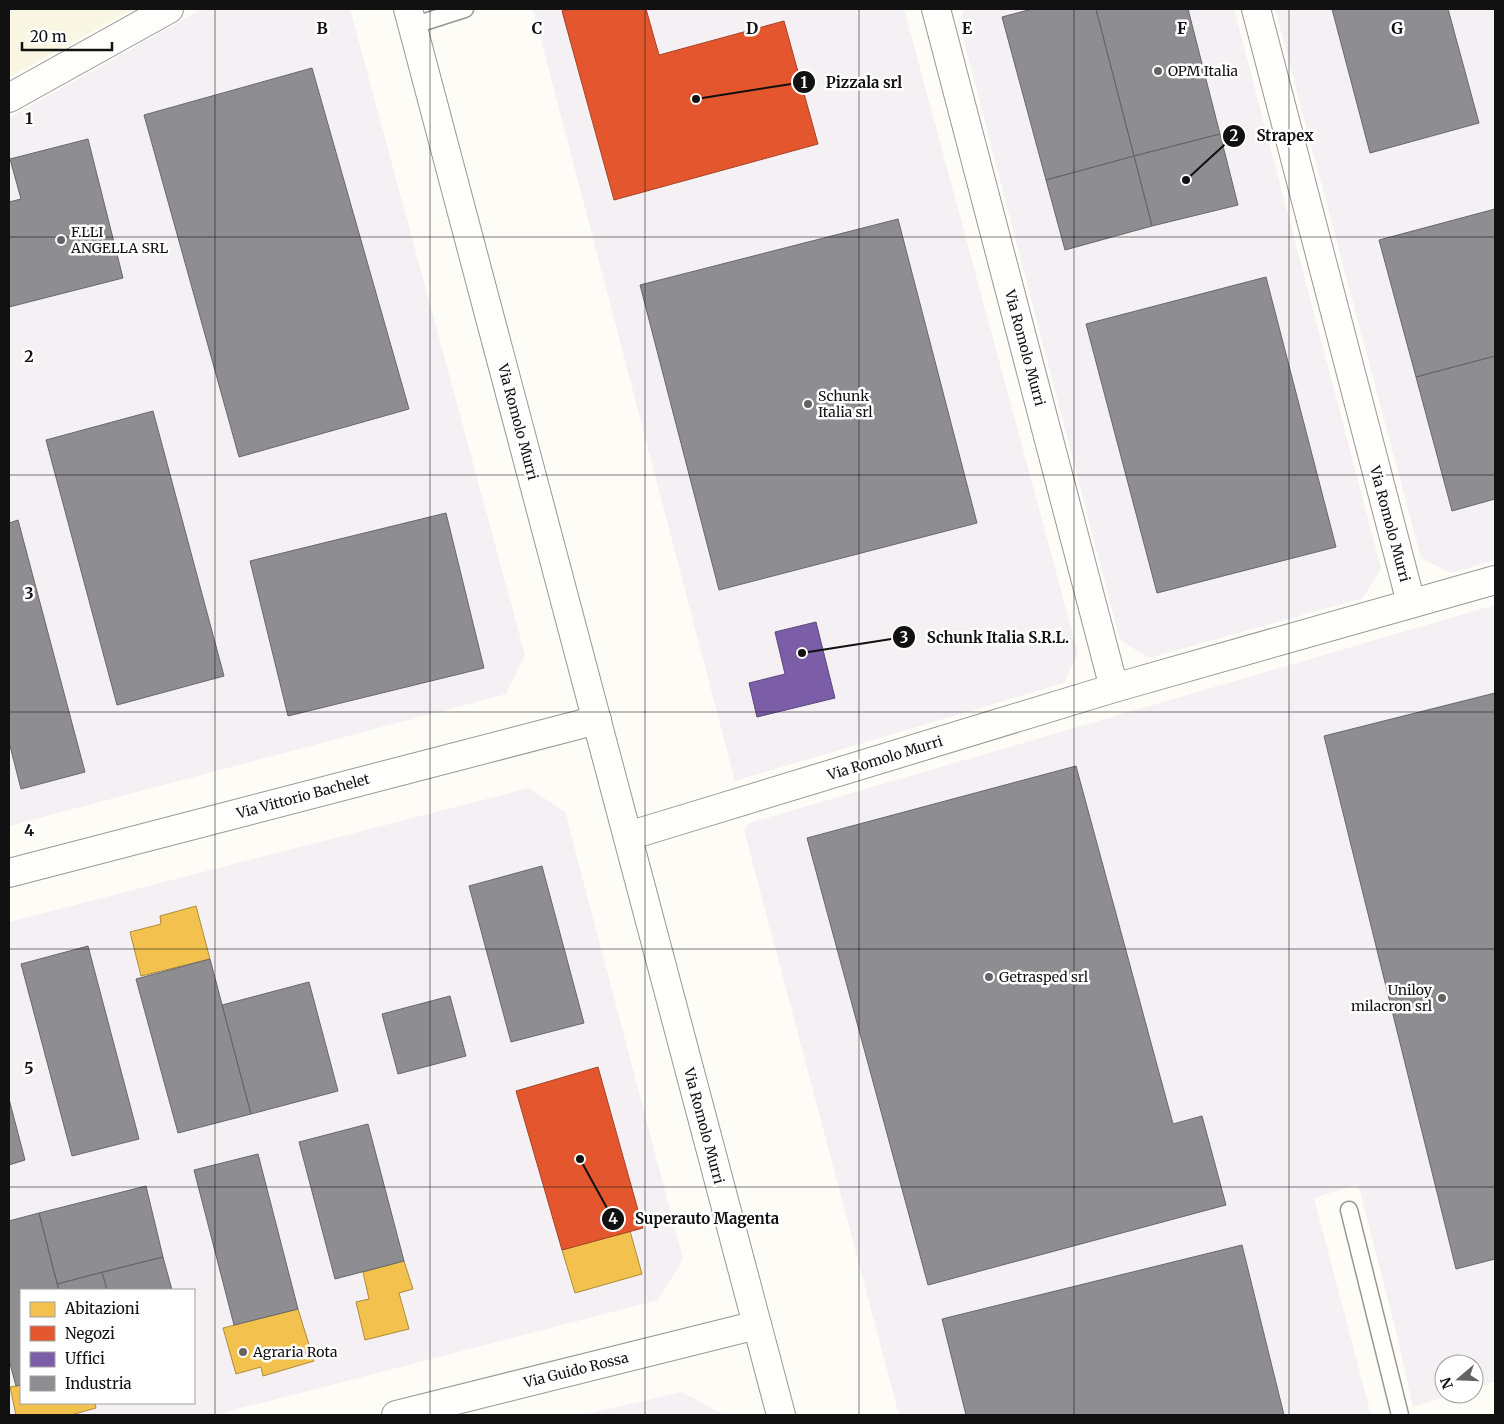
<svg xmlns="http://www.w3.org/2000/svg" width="1504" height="1424" viewBox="0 0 1504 1424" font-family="Merriweather,serif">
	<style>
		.industrial { fill: #f5f0f3; fill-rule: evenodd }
		.farmland { fill: #f9f7e4 }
		.homes { fill: #f2c14e; stroke: #ae8c3c }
		.shops { fill: #e4572e; stroke: #a54225 }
		.offices { fill: #7b5ea7; stroke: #5b477a }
		.industry { fill: #8d8d92; stroke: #68686b }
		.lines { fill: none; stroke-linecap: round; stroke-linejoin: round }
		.service-casing { stroke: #979795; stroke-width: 19 }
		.minor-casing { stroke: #979795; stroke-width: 30 }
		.tertiary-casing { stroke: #979795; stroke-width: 30 }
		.service { stroke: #fffffe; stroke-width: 16 }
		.minor { stroke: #fffffe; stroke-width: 28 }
		.tertiary { stroke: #fffffe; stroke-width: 28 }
		.grid { fill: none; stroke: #111; stroke-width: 1; stroke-opacity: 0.55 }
		.poi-dot { fill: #646362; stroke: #fff; stroke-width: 2 }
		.labels { text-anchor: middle; stroke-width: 5; stroke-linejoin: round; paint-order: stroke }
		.poi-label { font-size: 14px; fill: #111; stroke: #fff; text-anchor: start }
		.street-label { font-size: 14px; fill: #111; stroke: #fff }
		.grid-label { font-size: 16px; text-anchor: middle; font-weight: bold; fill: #111; stroke: #fff; stroke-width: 5; stroke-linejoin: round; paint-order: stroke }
		.leader { fill: none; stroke: #111; stroke-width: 2 }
		.callout-dot { fill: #111; stroke: #fff; stroke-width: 2 }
		.mark-label { font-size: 15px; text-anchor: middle; font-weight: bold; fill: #fff }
		.callout-label { font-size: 15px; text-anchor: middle; font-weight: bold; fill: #111; stroke: #fff; stroke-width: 5; stroke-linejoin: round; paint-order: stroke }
	</style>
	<rect width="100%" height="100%" fill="#fdfcf7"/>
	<path class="industrial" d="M202 9H350L525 655 506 694 9 826V118Z
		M533 9H904L1078 653 1064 683 735 781Z
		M964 9H1234L1381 568 1363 598 1149 658 1120 640 959 22Z
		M1275 9H1494L1495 560 1451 573 1421 558Z
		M1495 605V1381L1474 1388V1364H1444V1394H1454L1413 1407 1396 1331 1358 1184 1314 1198 1371 1415H899L744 830 749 823Z
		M529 788 565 812 683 1259 658 1300 215 1415H9V922ZM21 1290H194V1403H21Z
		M682 1392 724 1415H582Z"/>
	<path class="farmland" d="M9 9H134L9 77Z"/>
	<path class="homes" d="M196 906 210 959 141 976 130 932 161 924 160 916Z
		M630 1231 642 1274 575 1293 562 1250Z
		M404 1261 413 1289 399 1293 409 1329 365 1340 356 1302 369 1299 363 1272Z
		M298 1309 314 1361 263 1376 261 1367 236 1374 223 1328Z
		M21 1385V1403H95L96 1408 71 1415H16L10 1387Z"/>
	<path class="shops" d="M570 9H646L659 55 784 21 818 144 614 200 562 11Z
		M598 1067 643 1228 562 1250 516 1091Z"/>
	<path class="offices" d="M816 622 835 698 757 717 749 683 785 674 775 632Z"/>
	<path class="industry" d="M1032 9H1096L1134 156 1046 180 1002 17Z
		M1096 9H1188L1220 134 1134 156Z
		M1332 9H1448L1479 123 1370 153Z
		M312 68 409 409 239 457 144 115Z
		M1220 134 1238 205 1152 226 1134 156Z
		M88 139 123 278 9 307V202L21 199 10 159Z
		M1134 156 1152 226 1065 250 1046 180Z
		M1495 209V356L1416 377 1379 240Z
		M898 219 977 523 719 590 640 285Z
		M1266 277 1336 547 1157 593 1086 324Z
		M1495 356V499L1452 511 1416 377Z
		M153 411 224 676 117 705 46 440Z
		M446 513 484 668 288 716 250 561Z
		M18 520 85 772 21 789 9 742V523Z
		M1495 693V1259L1456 1269 1324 736Z
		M1076 766 1173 1124 1202 1116 1226 1205 928 1285 807 838Z
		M542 866 584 1023 511 1042 469 886Z
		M88 946 139 1139 72 1156 21 964Z
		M210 959 251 1114 178 1133 136 979Z
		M309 982 338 1091 251 1114 222 1005Z
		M450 996 466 1056 398 1074 382 1014Z
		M9 1099 25 1160 9 1165Z
		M368 1124 404 1261 335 1279 299 1142Z
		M258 1154 298 1309 234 1325 194 1170Z
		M146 1186 163 1257 57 1284 39 1213Z
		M39 1213 59 1290H21V1385L16 1386 9 1360V1221Z
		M1242 1245 1284 1415H966L942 1319Z
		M163 1257 172 1290H107L102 1272Z
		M102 1272 107 1290H59L57 1284Z"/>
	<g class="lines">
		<defs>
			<path id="service" d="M412 26 465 9
				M1349 1210 1400 1415"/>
			<path id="minor" d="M936 9 1114 688
				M1256 9 1411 603
				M628 836 1114 688 1495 580
				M9 873 597 720
				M396 1415 757 1325"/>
			<path id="tertiary" d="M408 9 781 1415
				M9 98 169 9"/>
		</defs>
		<use href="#service" class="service-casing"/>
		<use href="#minor" class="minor-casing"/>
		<use href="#tertiary" class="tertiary-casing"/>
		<use href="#service" class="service"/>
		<use href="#minor" class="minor"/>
		<use href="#tertiary" class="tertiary"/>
	</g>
	<path class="grid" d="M215 9V1415M430 9V1415M645 9V1415M859 9V1415M1074 9V1415M1289 9V1415M9 237H1495M9 475H1495M9 712H1495M9 949H1495M9 1187H1495"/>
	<g class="poi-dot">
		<circle cx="1158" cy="71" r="5"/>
		<circle cx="61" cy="240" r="5"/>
		<circle cx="808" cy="404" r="5"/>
		<circle cx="989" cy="977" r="5"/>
		<circle cx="1442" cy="998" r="5"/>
		<circle cx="243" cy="1352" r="5"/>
	</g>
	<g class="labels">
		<g class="poi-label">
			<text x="1168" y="76">OPM Italia</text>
			<text x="71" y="237">F.LLI<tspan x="71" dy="16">ANGELLA SRL</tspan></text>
			<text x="818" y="401">Schunk<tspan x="818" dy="16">Italia srl</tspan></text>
			<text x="999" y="982">Getrasped srl</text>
			<text x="1432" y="995" text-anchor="end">Uniloy<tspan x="1432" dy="16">milacron srl</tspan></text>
			<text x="253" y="1357">Agraria Rota</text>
		</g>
		<g class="street-label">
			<text transform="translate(1025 348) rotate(75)" y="5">Via Romolo Murri</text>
			<text transform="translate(518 422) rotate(75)" y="5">Via Romolo Murri</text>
			<text transform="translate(1390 524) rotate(75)" y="5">Via Romolo Murri</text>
			<text transform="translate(885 758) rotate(-17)" y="5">Via Romolo Murri</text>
			<text transform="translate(303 796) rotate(-15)" y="5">Via Vittorio Bachelet</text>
			<text transform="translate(704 1126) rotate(75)" y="5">Via Romolo Murri</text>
			<text transform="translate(576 1370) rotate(-14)" y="5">Via Guido Rossa</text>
		</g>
	</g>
	<g class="grid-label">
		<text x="322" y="34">B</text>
		<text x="537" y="34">C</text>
		<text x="752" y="34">D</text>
		<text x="967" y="34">E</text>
		<text x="1182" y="34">F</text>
		<text x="1397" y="34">G</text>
		<text x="29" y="124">1</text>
		<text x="29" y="362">2</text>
		<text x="29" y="599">3</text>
		<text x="29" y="836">4</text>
		<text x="29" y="1074">5</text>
	</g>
	<path class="leader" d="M696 99L804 82M1186 180L1234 136M802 653L904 637M580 1159L613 1219"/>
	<g class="callout-dot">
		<circle cx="696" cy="99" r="5"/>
		<circle cx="1186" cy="180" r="5"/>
		<circle cx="802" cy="653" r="5"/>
		<circle cx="580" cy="1159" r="5"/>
		<circle cx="804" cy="82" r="12"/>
		<circle cx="1234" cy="136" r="12"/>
		<circle cx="904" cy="637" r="12"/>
		<circle cx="613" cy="1219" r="12"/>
	</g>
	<g class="mark-label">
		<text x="804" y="88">1</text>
		<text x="1234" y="141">2</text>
		<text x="904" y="643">3</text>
		<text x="613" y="1224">4</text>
	</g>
	<g class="callout-label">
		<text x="864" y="88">Pizzala srl</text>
		<text x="1285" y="141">Strapex</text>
		<text x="998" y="643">Schunk Italia S.R.L.</text>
		<text x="707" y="1224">Superauto Magenta</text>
	</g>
	<rect width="1504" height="1424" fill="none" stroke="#111111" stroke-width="20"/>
	<rect x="20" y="1289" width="175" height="115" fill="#ffffff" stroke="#a0a0a0"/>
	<rect x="30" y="1302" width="25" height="15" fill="#f2c14e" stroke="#a0a0a0"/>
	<text x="65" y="1314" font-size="15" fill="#111111">Abitazioni</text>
	<rect x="30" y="1326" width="25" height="15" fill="#e4572e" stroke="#a0a0a0"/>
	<text x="65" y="1339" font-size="15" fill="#111111">Negozi</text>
	<rect x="30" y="1352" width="25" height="15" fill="#7b5ea7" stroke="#a0a0a0"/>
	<text x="65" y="1364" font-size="15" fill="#111111">Uffici</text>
	<rect x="30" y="1376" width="25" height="15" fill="#8d8d92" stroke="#a0a0a0"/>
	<text x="65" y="1389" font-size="15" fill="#111111">Industria</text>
	<g transform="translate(1459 1379) rotate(251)"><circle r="24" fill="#ffffff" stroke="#a0a0a0"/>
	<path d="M0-4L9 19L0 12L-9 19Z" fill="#646362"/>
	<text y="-8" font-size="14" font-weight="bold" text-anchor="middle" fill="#111111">N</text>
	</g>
	<path d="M22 42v8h90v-8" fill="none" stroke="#111111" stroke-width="2.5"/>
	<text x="30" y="42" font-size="15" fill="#111111" stroke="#ffffff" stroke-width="4" paint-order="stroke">20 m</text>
</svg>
